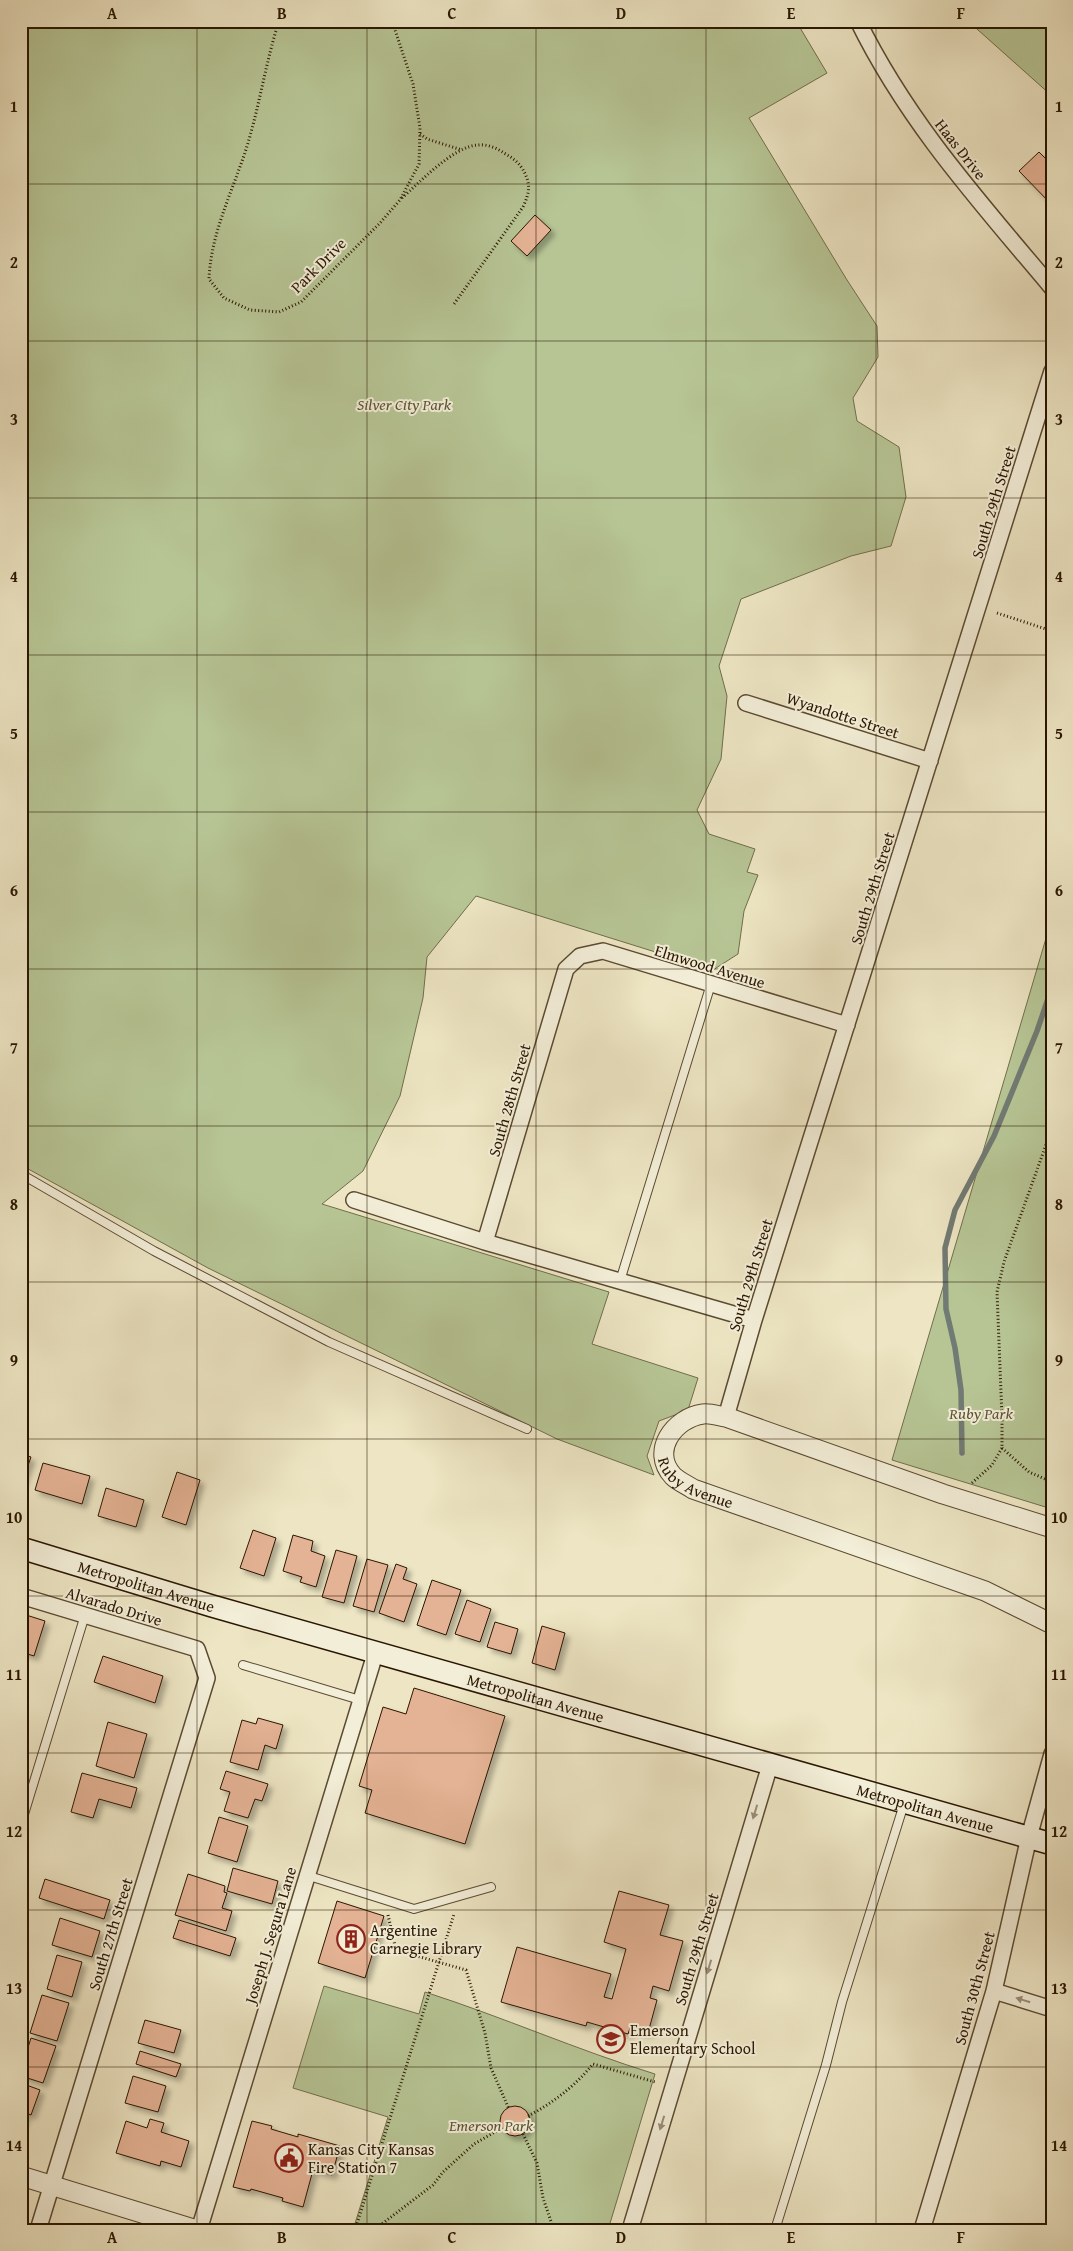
<svg xmlns="http://www.w3.org/2000/svg" width="1073" height="2251" viewBox="0 0 1073 2251" font-family="'Gentium Book Plus',serif">
	<style>
		.green { fill: #b7c595; stroke: #706e4a }
		.lines { fill: none; stroke-linecap: round; stroke-linejoin: round }
		.stream { stroke: #717a73; stroke-width: 5.5 }
		.building { fill: #e4b294; stroke: #2a1600; filter: url(#shadow) }
		.service-casing { stroke: #5b4a31; stroke-width: 10 }
		.minor-casing { stroke: #5b4a31; stroke-width: 18 }
		.tertiary-casing { stroke: #5b4a31; stroke-width: 21 }
		.secondary-casing { stroke: #2a1600; stroke-width: 24 }
		.path { stroke: #2a1600; stroke-width: 3; stroke-dasharray: 1 2.5; stroke-linecap: butt }
		.service { stroke: #f3eed8; stroke-width: 8 }
		.minor { stroke: #f3eed8; stroke-width: 15 }
		.tertiary { stroke: #f3eed8; stroke-width: 19 }
		.secondary { stroke: #f3eed8; stroke-width: 21 }
		.oneway { fill: #998d77 }
		.grid { fill: none; stroke: #2a1600; stroke-width: 1; stroke-opacity: 0.55 }
		.labels { text-anchor: middle; stroke-width: 4; stroke-linejoin: round; paint-order: stroke }
		.street-label { font-size: 16px; fill: #2a1600; stroke: #f3eed8 }
		.park-label { font-size: 16px; font-style: italic; fill: #5b5334; stroke: #f3eed8 }
		.poi-label { font-size: 16px; fill: #2a1600; stroke: #f3eed8; text-anchor: start }
		.neatline { fill: none; stroke: #2a1600; stroke-width: 2 }
		.grid-label { font-size: 16px; text-anchor: middle; font-weight: bold; fill: #2a1600 }
	</style>
	<defs>
		<filter id="shadow"><feDropShadow dx="4.5" dy="4.5" stdDeviation="2.5" flood-color="#0004"/></filter>
	</defs>
	<rect width="100%" height="100%" fill="#ede5c3"/>
	<filter id="stains"><feTurbulence type="fractalNoise" baseFrequency=".004" numOctaves="4"/><feColorMatrix values="0 0 0 0 .2 0 0 0 0 .09 0 0 0 0 .02 0 0 0 .5 -.17"/></filter>
	<radialGradient id="worn" r=".72"><stop offset=".6" stop-color="#630" stop-opacity="0"/><stop offset="1" stop-color="#630" stop-opacity=".3"/></radialGradient>
	<path class="green" d="M21 21H796L827 73 749 118 847 280 877 326 878 357 853 398 857 421 899 447 906 497 891 546 851 556 741 599 719 666 727 696 721 759 697 810 709 834 755 849 747 872 758 875 744 911 738 954 713 970 476 896 427 957 423 998 400 1096 363 1171 322 1204 609 1292 592 1344 698 1378 688 1410 659 1421 647 1456 654 1475 557 1439 208 1268 21 1165Z
		M968 21H1052V96Z
		M1052 918V1509L892 1460Z
		M324 1986 419 2014 425 1992C503 2017 577 2050 655 2074L608 2230H353L388 2117 293 2088Z"/>
	<g class="lines">
		<path class="stream" d="M962 1453 961 1390 955 1348 946 1309 945 1248 955 1210 994 1136 1037 1031 1052 987"/>
	</g>
	<path class="building" d="M1039 152 1052 165V205L1019 171Z
		M535 215 551 230 527 256 511 241Z
		M21 1454 31 1457 21 1485Z
		M43 1463 90 1476 82 1504 35 1490Z
		M177 1472 200 1480 186 1525 162 1517Z
		M106 1488 144 1500 136 1527 98 1516Z
		M253 1530 276 1538 264 1576 240 1568Z
		M293 1535 313 1541 311 1551 325 1556 316 1587 300 1582 302 1577 283 1571Z
		M336 1550 357 1556 344 1603 322 1597Z
		M367 1559 388 1565 374 1612 353 1606Z
		M396 1564 407 1568 403 1579 417 1584 404 1622 379 1613Z
		M432 1580 461 1590 446 1635 417 1625Z
		M467 1600 491 1609 480 1642 455 1634Z
		M23 1614 45 1621 34 1656 21 1652V1620Z
		M495 1622 518 1629 511 1654 487 1647Z
		M542 1626 565 1633 555 1670 532 1663Z
		M103 1656 163 1676 155 1703 94 1682Z
		M414 1688 505 1716 465 1844 365 1813 372 1790 359 1786 383 1707 406 1714Z
		M258 1718 283 1725 276 1749 265 1745 258 1770 230 1762 242 1720 256 1724Z
		M108 1722 147 1734 134 1778 96 1766Z
		M226 1771 268 1784 262 1801 255 1799 248 1818 224 1811 230 1792 220 1789Z
		M82 1773 137 1788 131 1808 99 1799 93 1818 71 1812Z
		M219 1817 248 1826 237 1862 208 1853Z
		M233 1868 278 1881 272 1904 227 1891Z
		M188 1874 225 1886 224 1892 227 1893 222 1908 232 1911 226 1931 175 1915Z
		M45 1879 110 1900 104 1919 39 1898Z
		M619 1891 669 1905 660 1935 683 1941 669 1991 653 1986 650 1998 657 2000 648 2033 630 2028 628 2034 587 2022 586 2026 501 2002 517 1947 611 1974 604 1997 612 1999 626 1949 604 1942Z
		M337 1901 384 1916 365 1978 318 1963Z
		M60 1918 100 1931 92 1957 52 1945Z
		M179 1920 236 1938 230 1956 173 1938Z
		M57 1955 82 1962 72 1997 47 1989Z
		M42 1995 69 2003 57 2041 30 2033Z
		M145 2020 181 2030 174 2053 138 2043Z
		M31 2038 56 2046 43 2083 21 2076V2059L24 2060Z
		M140 2051 181 2064 176 2077 136 2064Z
		M133 2076 166 2086 158 2112 125 2103Z
		M21 2083 40 2090 31 2115 26 2113 21 2126Z
		M500 2121a15 15 0 1 1 30 0a15 15 0 1 1-30 0Z
		M150 2119 164 2123 161 2132 189 2141 181 2167 161 2161 160 2166 116 2153 126 2121 147 2128Z
		M252 2121 272 2126 271 2129 298 2137V2134L340 2146 332 2175 313 2170 303 2207 282 2201 283 2198 251 2189 250 2191 233 2187Z"/>
	<g class="lines">
		<defs>
			<path id="service" d="M21 1174 154 1251 329 1342 527 1429
				M620 1281 711 984
				M243 1665 360 1700
				M21 1824 85 1615
				M306 1875 414 1909 491 1887
				M775 2230 826 2065 842 2002 904 1804"/>
			<path id="minor" d="M858 21C908 123 980 202 1052 288
				M746 703 930 761
				M354 1200 485 1242 754 1320
				M485 1242 566 969 580 956 603 951 847 1025
				M726 1417 754 1320 1052 371
				M21 1596 197 1649 207 1678 38 2230
				M994 1991 1052 2009
				M199 2230 376 1651
				M630 2230 770 1765
				M922 2230 994 1991 1029 1837 1052 1754"/>
			<g id="tertiary">
				<path id="s1" d="M1052 1528 943 1494 726 1417C719 1416 710 1413 703 1414 674 1418 650 1451 673 1476 678 1481 687 1485 693 1489L985 1591 1052 1624"/>
				<path d="M21 2176 197 2230"/>
			</g>
			<g id="secondary">
				<path id="s2" d="M21 1548 212 1606 1052 1844"/>
			</g>
		</defs>
		<use href="#service" class="service-casing"/>
		<use href="#minor" class="minor-casing"/>
		<use href="#tertiary" class="tertiary-casing"/>
		<use href="#secondary" class="secondary-casing"/>
		<path class="path" d="M279 21C266 61 260 103 248 143 234 189 211 231 209 279L224 298 250 310 279 312 301 302 380 223 400 200 419 164 420 128 413 84 392 21
			M420 134 427 139 462 150
			M402 198C420 182 454 146 478 145 487 144 497 148 504 153 511 157 517 161 522 168 531 183 530 192 523 207L454 304
			M997 613 1052 631
			M1002 1448 1029 1472 1052 1482
			M972 1483 992 1465 1002 1448V1418L997 1292 1004 1262 1052 1128
			M388 1915 396 1950 466 1970 485 2033 491 2068 509 2109
			M528 2116C553 2103 575 2086 593 2064L655 2082
			M523 2134 537 2163 543 2198 554 2230
			M355 2230 454 1914
			M374 2230 433 2185 443 2172 474 2144 502 2128"/>
		<use href="#service" class="service"/>
		<use href="#minor" class="minor"/>
		<use href="#tertiary" class="tertiary"/>
		<use href="#secondary" class="secondary"/>
	</g>
	<defs><path id="oneway-solid" d="M-6-.8H1V-3.2L6.5 0L1 3.2V.8H-6Z" transform="scale(1.25)"/></defs>
	<g class="oneway">
		<use href="#oneway-solid" transform="translate(755 1812) rotate(107)"/>
		<use href="#oneway-solid" transform="translate(709 1967) rotate(107)"/>
		<use href="#oneway-solid" transform="translate(1023 2000) rotate(-163)"/>
		<use href="#oneway-solid" transform="translate(662 2123) rotate(107)"/>
	</g>
	<path class="grid" d="M197 21V2230M367 21V2230M536 21V2230M706 21V2230M876 21V2230M21 184H1052M21 341H1052M21 498H1052M21 655H1052M21 812H1052M21 969H1052M21 1126H1052M21 1282H1052M21 1439H1052M21 1596H1052M21 1753H1052M21 1910H1052M21 2067H1052"/>
	<defs>
		<symbol id="building-ring" viewBox="-11 -11 22 22"><circle r="9.5" fill="#f3eed8" stroke="#8f2418" stroke-width="1.5"/><path d="M-4-6H4V6H1V3H-1V6H-4ZM-2.5-4.3h1.7v1.8h-1.7ZM.8-4.3h1.7v1.8H.8ZM-2.5-1h1.7V.8h-1.7ZM.8-1h1.7V.8H.8Z" fill="#8f2418"/></symbol>
		<symbol id="school-ring" viewBox="-11 -11 22 22"><circle r="9.5" fill="#f3eed8" stroke="#8f2418" stroke-width="1.5"/><path d="M0-5L7-2L0 1L-7-2ZM-4 1L0 2.5L4 1V4Q0 6-4 4Z" fill="#8f2418"/></symbol>
		<symbol id="civic-ring" viewBox="-11 -11 22 22"><circle r="9.5" fill="#f3eed8" stroke="#8f2418" stroke-width="1.5"/><path d="M-.6-6.5H3V-4.5H.6V-3L4-1V1h2V6H-6V1h2V-1L-.6-3ZM-1.2 2.5V6h2.4V2.5Z" fill="#8f2418"/></symbol>
	</defs>
	<g fill-rule="evenodd">
		<use href="#building-ring" x="335" y="1923" width="32" height="32"/>
		<use href="#school-ring" x="595" y="2023" width="32" height="32"/>
		<use href="#civic-ring" x="273" y="2142" width="32" height="32"/>
	</g>
	<g class="labels">
		<g class="street-label">
			<text transform="translate(961 149) rotate(52)" y="6">Haas Drive</text>
			<text transform="translate(318 265) rotate(-45)" y="6">Park Drive</text>
			<text transform="translate(993 502) rotate(-73)" y="6">South 29th Street</text>
			<text transform="translate(843 715) rotate(18)" y="6">Wyandotte Street</text>
			<text transform="translate(872 888) rotate(-73)" y="6">South 29th Street</text>
			<text transform="translate(710 966) rotate(17)" y="6">Elmwood Avenue</text>
			<text transform="translate(509 1100) rotate(-74)" y="6">South 28th Street</text>
			<text transform="translate(750 1275) rotate(-73)" y="6">South 29th Street</text>
			<text dy="6" stroke="none"><textPath href="#s1" startOffset="475">Ruby Avenue</textPath></text>
			<text dy="6" stroke="none"><textPath href="#s2" startOffset="131">Metropolitan Avenue</textPath></text>
			<text transform="translate(114 1606) rotate(17)" y="6">Alvarado Drive</text>
			<text dy="6" stroke="none"><textPath href="#s2" startOffset="536">Metropolitan Avenue</textPath></text>
			<text dy="6" stroke="none"><textPath href="#s2" startOffset="941">Metropolitan Avenue</textPath></text>
			<text transform="translate(110 1934) rotate(-73)" y="6">South 27th Street</text>
			<text transform="translate(270 1935) rotate(-73)" y="6">Joseph J. Segura Lane</text>
			<text transform="translate(696 1949) rotate(-73)" y="6">South 29th Street</text>
			<text transform="translate(974 1988) rotate(-75)" y="6">South 30th Street</text>
		</g>
		<g class="park-label">
			<text x="404" y="410">Silver City Park</text>
			<text x="981" y="1419">Ruby Park</text>
			<text x="491" y="2131">Emerson Park</text>
		</g>
		<g class="poi-label">
			<text x="370" y="1936">Argentine<tspan x="370" dy="18">Carnegie Library</tspan></text>
			<text x="630" y="2036">Emerson<tspan x="630" dy="18">Elementary School</tspan></text>
			<text x="308" y="2155">Kansas City Kansas<tspan x="308" dy="18">Fire Station 7</tspan></text>
		</g>
	</g>
	<rect width="1073" height="2251" fill="none" stroke="#ede5c3" stroke-width="55"/>
	<rect x="28" y="28" width="1018" height="2196" class="neatline"/>
	<g class="grid-label">
		<text x="112" y="19">A</text>
		<text x="282" y="19">B</text>
		<text x="452" y="19">C</text>
		<text x="621" y="19">D</text>
		<text x="791" y="19">E</text>
		<text x="961" y="19">F</text>
		<text x="14" y="112">1</text>
		<text x="1059" y="112">1</text>
		<text x="14" y="268">2</text>
		<text x="1059" y="268">2</text>
		<text x="14" y="425">3</text>
		<text x="1059" y="425">3</text>
		<text x="14" y="582">4</text>
		<text x="1059" y="582">4</text>
		<text x="14" y="739">5</text>
		<text x="1059" y="739">5</text>
		<text x="14" y="896">6</text>
		<text x="1059" y="896">6</text>
		<text x="14" y="1053">7</text>
		<text x="1059" y="1053">7</text>
		<text x="14" y="1210">8</text>
		<text x="1059" y="1210">8</text>
		<text x="14" y="1366">9</text>
		<text x="1059" y="1366">9</text>
		<text x="14" y="1523">10</text>
		<text x="1059" y="1523">10</text>
		<text x="14" y="1680">11</text>
		<text x="1059" y="1680">11</text>
		<text x="14" y="1837">12</text>
		<text x="1059" y="1837">12</text>
		<text x="14" y="1994">13</text>
		<text x="1059" y="1994">13</text>
		<text x="14" y="2151">14</text>
		<text x="1059" y="2151">14</text>
		<text x="112" y="2243">A</text>
		<text x="282" y="2243">B</text>
		<text x="452" y="2243">C</text>
		<text x="621" y="2243">D</text>
		<text x="791" y="2243">E</text>
		<text x="961" y="2243">F</text>
	</g>
	<rect width="100%" height="100%" filter="url(#stains)"/>
	<rect width="100%" height="100%" fill="url(#worn)"/>
</svg>
